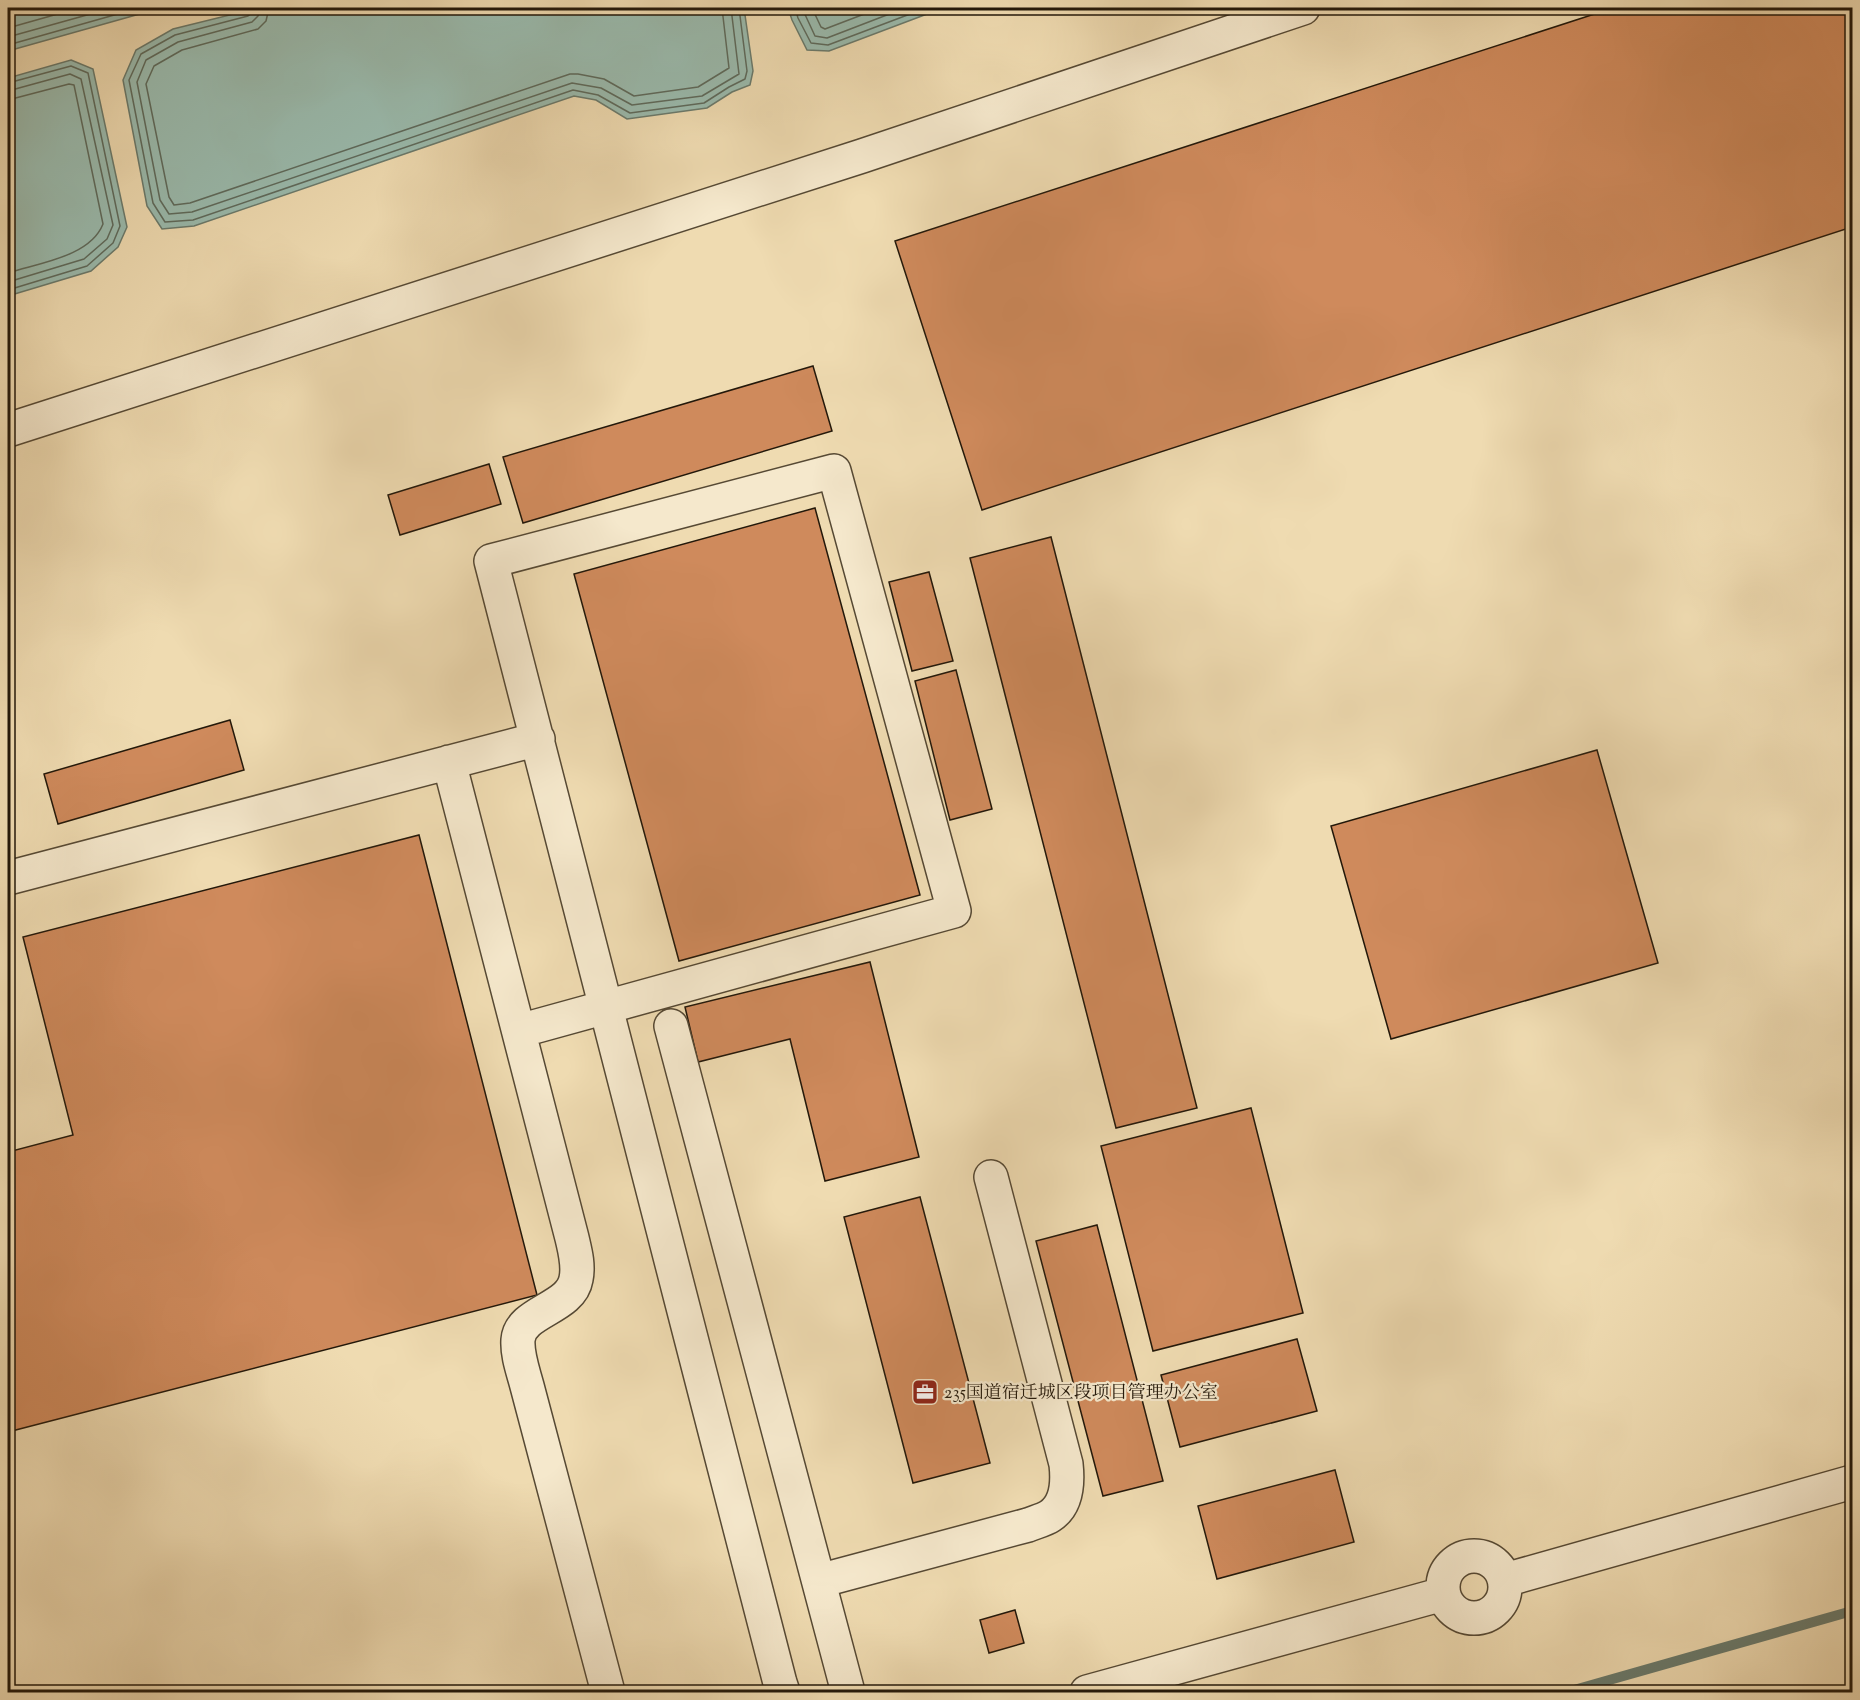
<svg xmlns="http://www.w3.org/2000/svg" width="1860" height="1700" viewBox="0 0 1860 1700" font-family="'Sorts Mill Goudy','Noto Serif SC',serif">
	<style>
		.water { fill: #9abbae; stroke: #6a7a6c; stroke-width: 1.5 }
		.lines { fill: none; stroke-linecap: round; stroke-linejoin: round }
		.shore { stroke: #5e6a5c; stroke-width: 1.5 }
		.stream { stroke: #6a7a6c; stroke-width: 10 }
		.building { fill: #cf8a5c; stroke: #23180a; stroke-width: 1.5 }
		.minor-casing { stroke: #564934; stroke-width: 36 }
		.minor { stroke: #f5e8cc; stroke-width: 33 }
		.labels { text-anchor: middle; stroke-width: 4.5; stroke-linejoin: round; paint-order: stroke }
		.poi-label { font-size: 18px; fill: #23180a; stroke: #f5e8cc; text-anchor: start }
	</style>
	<rect width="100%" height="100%" fill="#efdbb1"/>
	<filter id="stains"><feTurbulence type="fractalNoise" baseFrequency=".00333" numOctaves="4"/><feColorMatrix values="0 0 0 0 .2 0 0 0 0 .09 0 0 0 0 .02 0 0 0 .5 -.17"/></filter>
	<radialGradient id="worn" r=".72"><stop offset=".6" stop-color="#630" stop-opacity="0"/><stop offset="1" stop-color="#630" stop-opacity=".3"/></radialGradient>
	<path class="water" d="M8 8H161L8 51Z
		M258 8H744L753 71 750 85 732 92 707 108 627 119 596 100 574 96 194 226 162 229 147 206 123 80 136 50 173 29Z
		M788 8H943L829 51 807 50 792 20Z
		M71 60 93 69 127 227 118 247 91 271 8 296V78Z"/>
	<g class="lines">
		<path class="shore" d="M253 8 252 13 248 16 175 35 141 54 129 80 153 203 165 222 193 220 573 90 598 95 630 113 704 103 729 87 745 79 747 71 739 8
			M260 8 258 16 252 22 178 42 146 60 137 82 160 200 169 214 192 212 572 83 601 88 632 105 702 96 739 74 731 8
			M269 8 266 21 258 29 182 50 154 66 146 84 169 197 174 205 190 203 570 74H578L604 79 634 96 698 87 729 68 722 8
			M795 8 798 18 811 43 828 45 926 8
			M802 8 815 36 827 38 905 8
			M812 8 821 27 825 29 880 8
			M8 28 79 8
			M8 37 112 8
			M8 45 139 8
			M8 83 71 66 88 73 120 226 113 243 87 266 8 290
			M8 91 70 74 81 79 113 225 107 239 84 259 8 282
			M8 100 69 84 74 85 103 224C90 257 38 263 8 273"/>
		<path class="stream" d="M1567 1692 1852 1611"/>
	</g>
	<path class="building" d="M1613 8H1852V227L982 510 895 241Z
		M813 366 832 431 523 523 503 457Z
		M489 464 501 504 400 535 388 495Z
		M815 508 920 895 679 961 574 574Z
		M1051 537 1197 1108 1116 1128 970 558Z
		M929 572 953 661 912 671 889 582Z
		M956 670 992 809 950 820 915 681Z
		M230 720 244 770 58 824 44 774Z
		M1597 750 1658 963 1391 1039 1331 826Z
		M419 835 537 1295 8 1432V1152L73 1135 23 937Z
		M870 962 919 1157 825 1181 790 1039 698 1062 685 1007Z
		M1251 1108 1303 1313 1153 1351 1101 1146Z
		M920 1197 990 1463 913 1483 844 1217Z
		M1097 1225 1163 1481 1103 1496 1036 1241Z
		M1297 1339 1317 1411 1180 1447 1161 1375Z
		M1335 1470 1354 1542 1217 1579 1198 1506Z
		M1015 1610 1024 1643 989 1653 980 1620Z"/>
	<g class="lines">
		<defs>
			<path id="minor" d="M8 430 862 156 1303 8
				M449 762 572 1238C575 1251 579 1265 576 1279 571 1309 520 1311 518 1340 517 1355 523 1371 527 1386L608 1692
				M8 878 538 739
				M671 1026 848 1692
				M519 1031 954 911 834 471 491 561C588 934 683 1309 780 1683L783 1692
				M1443 1587a31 31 0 1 1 62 0a31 31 0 1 1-62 0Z
				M1505 1580 1852 1482
				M819 1581 1028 1525C1035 1522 1044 1520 1050 1516 1067 1505 1068 1482 1066 1464L991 1177
				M1087 1692 1443 1594"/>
		</defs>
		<use href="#minor" class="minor-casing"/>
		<use href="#minor" class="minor"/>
	</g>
	<defs>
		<symbol id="office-square" viewBox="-11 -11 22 22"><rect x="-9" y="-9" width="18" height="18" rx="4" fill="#8f2418" stroke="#f5e8cc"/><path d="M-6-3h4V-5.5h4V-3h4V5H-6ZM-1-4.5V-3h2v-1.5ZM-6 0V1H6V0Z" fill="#fff"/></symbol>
	</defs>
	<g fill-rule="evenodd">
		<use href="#office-square" x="910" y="1377" width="30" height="30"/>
	</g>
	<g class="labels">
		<g class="poi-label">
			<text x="944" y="1398">235国道宿迁城区段项目管理办公室</text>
		</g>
	</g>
	<rect width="1860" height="1700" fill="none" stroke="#efdbb1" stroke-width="30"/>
	<rect x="9" y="9" width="1842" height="1682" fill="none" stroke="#23180a" stroke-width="3"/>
	<rect x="15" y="15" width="1830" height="1670" fill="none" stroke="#23180a" stroke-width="1.5"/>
	<rect width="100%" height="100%" filter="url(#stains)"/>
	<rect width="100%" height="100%" fill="url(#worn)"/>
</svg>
